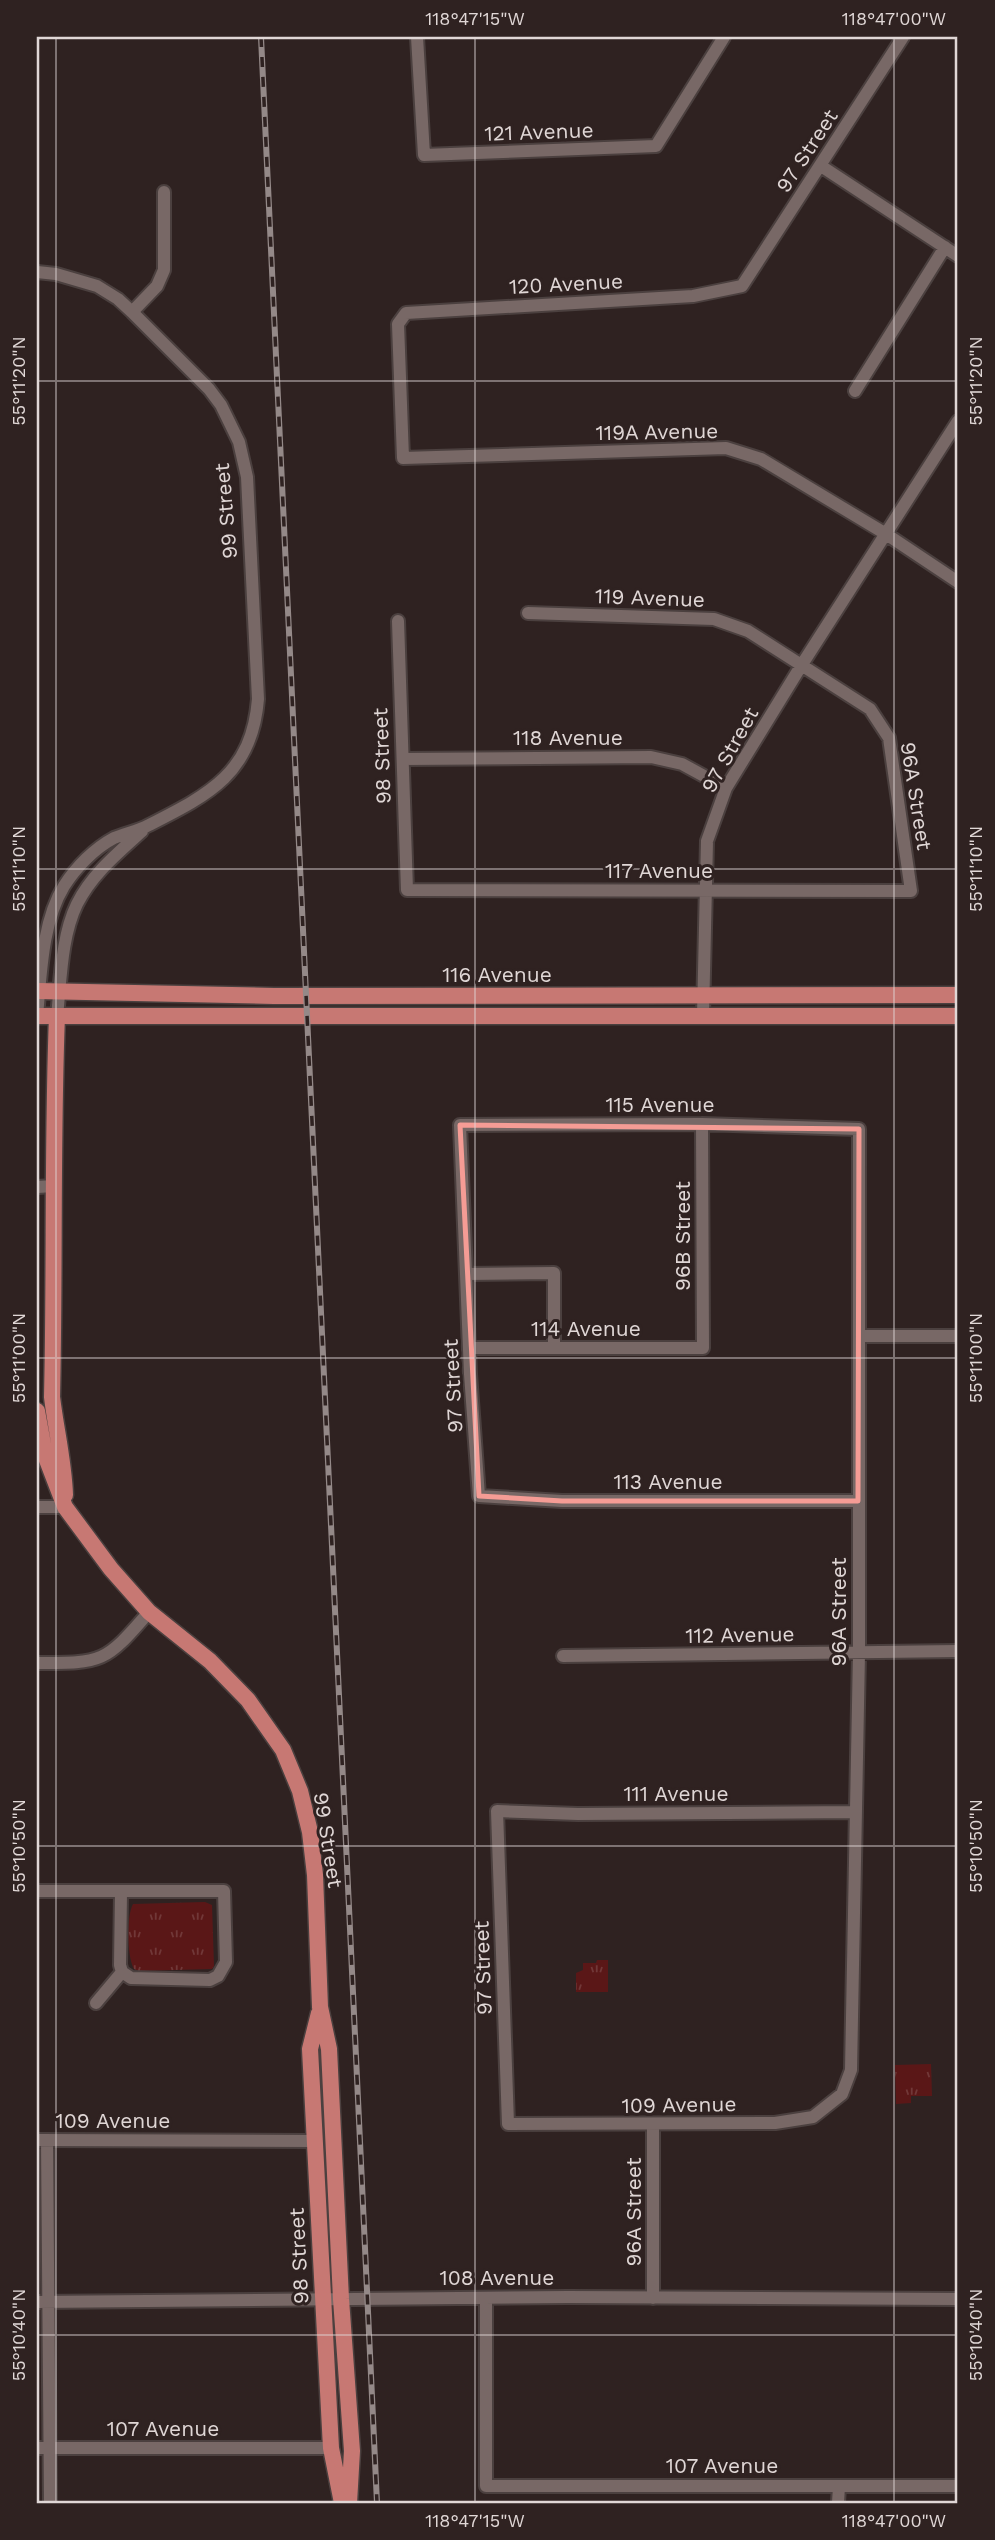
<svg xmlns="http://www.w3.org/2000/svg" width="995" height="2540" viewBox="0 0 995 2540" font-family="'Work Sans',sans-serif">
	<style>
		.park { fill: url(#park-tufts) }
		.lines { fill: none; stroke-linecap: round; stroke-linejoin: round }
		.minor-casing { stroke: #4b403f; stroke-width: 16 }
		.major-casing { stroke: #4b403f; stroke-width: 19 }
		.minor { stroke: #786866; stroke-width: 12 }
		.major { stroke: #c77873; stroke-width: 16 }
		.rail-casing { stroke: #948988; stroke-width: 6 }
		.rail { stroke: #2f2221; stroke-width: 3.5; stroke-dasharray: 10; stroke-linecap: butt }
		.marked { fill: none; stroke: #f59c95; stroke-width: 5; stroke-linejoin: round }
		.ticks { fill: none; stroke: #e0d7d6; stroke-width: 2; stroke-opacity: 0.45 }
		.labels { text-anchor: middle; stroke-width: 6; stroke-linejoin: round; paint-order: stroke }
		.street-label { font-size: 21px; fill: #e0d7d6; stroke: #2f2221 }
		.neatline { fill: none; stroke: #e0d7d6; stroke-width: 2.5 }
		.ticks-label { font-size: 18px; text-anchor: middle; fill: #e0d7d6 }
	</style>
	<defs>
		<pattern id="park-tufts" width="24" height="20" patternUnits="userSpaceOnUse" patternTransform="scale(1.75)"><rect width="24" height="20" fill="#5a1717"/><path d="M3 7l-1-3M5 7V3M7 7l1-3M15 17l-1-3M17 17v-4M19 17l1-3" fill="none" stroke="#713838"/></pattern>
	</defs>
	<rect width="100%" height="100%" fill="#2f2221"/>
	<path class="park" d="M205 1902 212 1905 214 1966 212 1969 139 1971 134 1969C127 1957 126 1917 133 1904Z
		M597 1960H608V1992H576V1973L583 1970V1963H596Z
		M931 2064 932 2096H911V2103L896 2104 895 2065Z"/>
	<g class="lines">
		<defs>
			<path id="minor" d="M417 37 424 155 656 146 724 37
				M903 37 742 286 693 296 406 313 398 324 403 458 726 448 761 459 886 534 958 582
				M821 166 958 256
				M37 272 56 274 97 286 118 299 132 312 209 389 221 405 239 442 247 477 258 699C252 773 210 794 149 825 138 831 126 833 114 838 95 848 76 867 64 886 42 922 41 974 37 1016
				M132 312 157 286 164 270V192
				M855 391 945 247
				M398 621 407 890 911 891 889 738 870 709 748 631 714 619 528 613
				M403 759 651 757 682 764 726 788
				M703 1015 707 841 726 788 801 666 958 421
				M57 1016C61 980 61 937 77 904 92 874 118 853 142 831
				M37 1187 54 1186
				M466 1274 554 1273V1348
				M860 1336H958
				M470 1348H703L702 1124
				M37 1507H65
				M563 1656 958 1651
				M37 1663C103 1663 105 1663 149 1612
				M855 1812 578 1814 497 1811 508 2124 775 2123 813 2117 842 2094 851 2070 859 1653V1129L702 1124 460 1125 470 1374 479 1496 562 1501H858
				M37 1891H224L226 1962 218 1976 210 1980 131 1978 122 1972 120 1965 121 1892
				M96 2003 122 1972
				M653 2125V2298
				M37 2140 315 2141
				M47 2140 50 2503
				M486 2298V2486H958
				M37 2302 568 2297 958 2299
				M37 2448H331
				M838 2503 839 2486"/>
			<path id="major" d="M37 991 274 996 958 995
				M37 1016H958
				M57 1016C52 1143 55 1270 52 1397 56 1430 64 1462 65 1495
				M37 1411 45 1455 65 1507 111 1569 149 1612 210 1661 248 1700 283 1750 300 1791 310 1832 315 1875 320 2007 329 2049 341 2299 352 2451 349 2503
				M319 2013 310 2049 331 2448 342 2503"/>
		</defs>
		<use href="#minor" class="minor-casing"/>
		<use href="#major" class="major-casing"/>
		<use href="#minor" class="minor"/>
		<use href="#major" class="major"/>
		<defs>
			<path id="rail" d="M261 37 377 2503"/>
		</defs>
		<use href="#rail" class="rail-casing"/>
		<use href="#rail" class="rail"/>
	</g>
	<path class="marked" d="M460 1125 859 1129 858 1501H562L479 1496Z"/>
	<path class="ticks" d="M56 37V2503M475 37V2503M894 37V2503M37 381H958M37 869H958M37 1358H958M37 1846H958M37 2335H958"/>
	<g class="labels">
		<g class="street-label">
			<text transform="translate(539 132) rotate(-2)" y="7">121 Avenue</text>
			<text transform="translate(807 151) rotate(-57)" y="7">97 Street</text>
			<text transform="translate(566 284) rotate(-3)" y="7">120 Avenue</text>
			<text transform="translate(657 432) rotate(-1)" y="7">119A Avenue</text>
			<text transform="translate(226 511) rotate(-95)" y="7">99 Street</text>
			<text transform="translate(650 598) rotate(2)" y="7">119 Avenue</text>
			<text x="568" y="745">118 Avenue</text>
			<text transform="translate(730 750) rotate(-61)" y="7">97 Street</text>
			<text transform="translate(382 756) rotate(-92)" y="7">98 Street</text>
			<text transform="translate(916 796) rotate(81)" y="7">96A Street</text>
			<text x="659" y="878">117 Avenue</text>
			<text x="497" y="982">116 Avenue</text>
			<text x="660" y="1112">115 Avenue</text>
			<text transform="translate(683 1236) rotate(-90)" y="7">96B Street</text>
			<text x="586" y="1336">114 Avenue</text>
			<text transform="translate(453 1386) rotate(-93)" y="7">97 Street</text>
			<text x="668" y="1489">113 Avenue</text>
			<text transform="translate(839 1612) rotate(-90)" y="7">96A Street</text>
			<text transform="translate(740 1635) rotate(-1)" y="7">112 Avenue</text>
			<text x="676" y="1801">111 Avenue</text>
			<text transform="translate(328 1840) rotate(81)" y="7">99 Street</text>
			<text transform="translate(483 1968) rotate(-92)" y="7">97 Street</text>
			<text transform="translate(679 2105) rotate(-1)" y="7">109 Avenue</text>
			<text x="113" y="2128">109 Avenue</text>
			<text transform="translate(634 2212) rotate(-90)" y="7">96A Street</text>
			<text transform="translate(299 2256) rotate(-93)" y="7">98 Street</text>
			<text x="497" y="2285">108 Avenue</text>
			<text x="163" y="2436">107 Avenue</text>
			<text x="722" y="2473">107 Avenue</text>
		</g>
	</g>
	<rect width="995" height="2540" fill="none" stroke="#2f2221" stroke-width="77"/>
	<rect x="38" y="38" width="918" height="2464" class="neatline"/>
	<g class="ticks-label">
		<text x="475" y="25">118°47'15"W</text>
		<text x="894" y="25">118°47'00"W</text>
		<text transform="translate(19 381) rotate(-90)" y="6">55°11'20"N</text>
		<text transform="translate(976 381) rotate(-90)" y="6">55°11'20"N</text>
		<text transform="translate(19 869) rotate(-90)" y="6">55°11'10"N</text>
		<text transform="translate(976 869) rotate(-90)" y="6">55°11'10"N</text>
		<text transform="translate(19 1358) rotate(-90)" y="6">55°11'00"N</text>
		<text transform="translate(976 1358) rotate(-90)" y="6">55°11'00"N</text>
		<text transform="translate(19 1846) rotate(-90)" y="6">55°10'50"N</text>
		<text transform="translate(976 1846) rotate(-90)" y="6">55°10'50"N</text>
		<text transform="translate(19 2335) rotate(-90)" y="6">55°10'40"N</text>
		<text transform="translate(976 2335) rotate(-90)" y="6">55°10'40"N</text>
		<text x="475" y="2527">118°47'15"W</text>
		<text x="894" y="2527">118°47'00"W</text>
	</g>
</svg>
